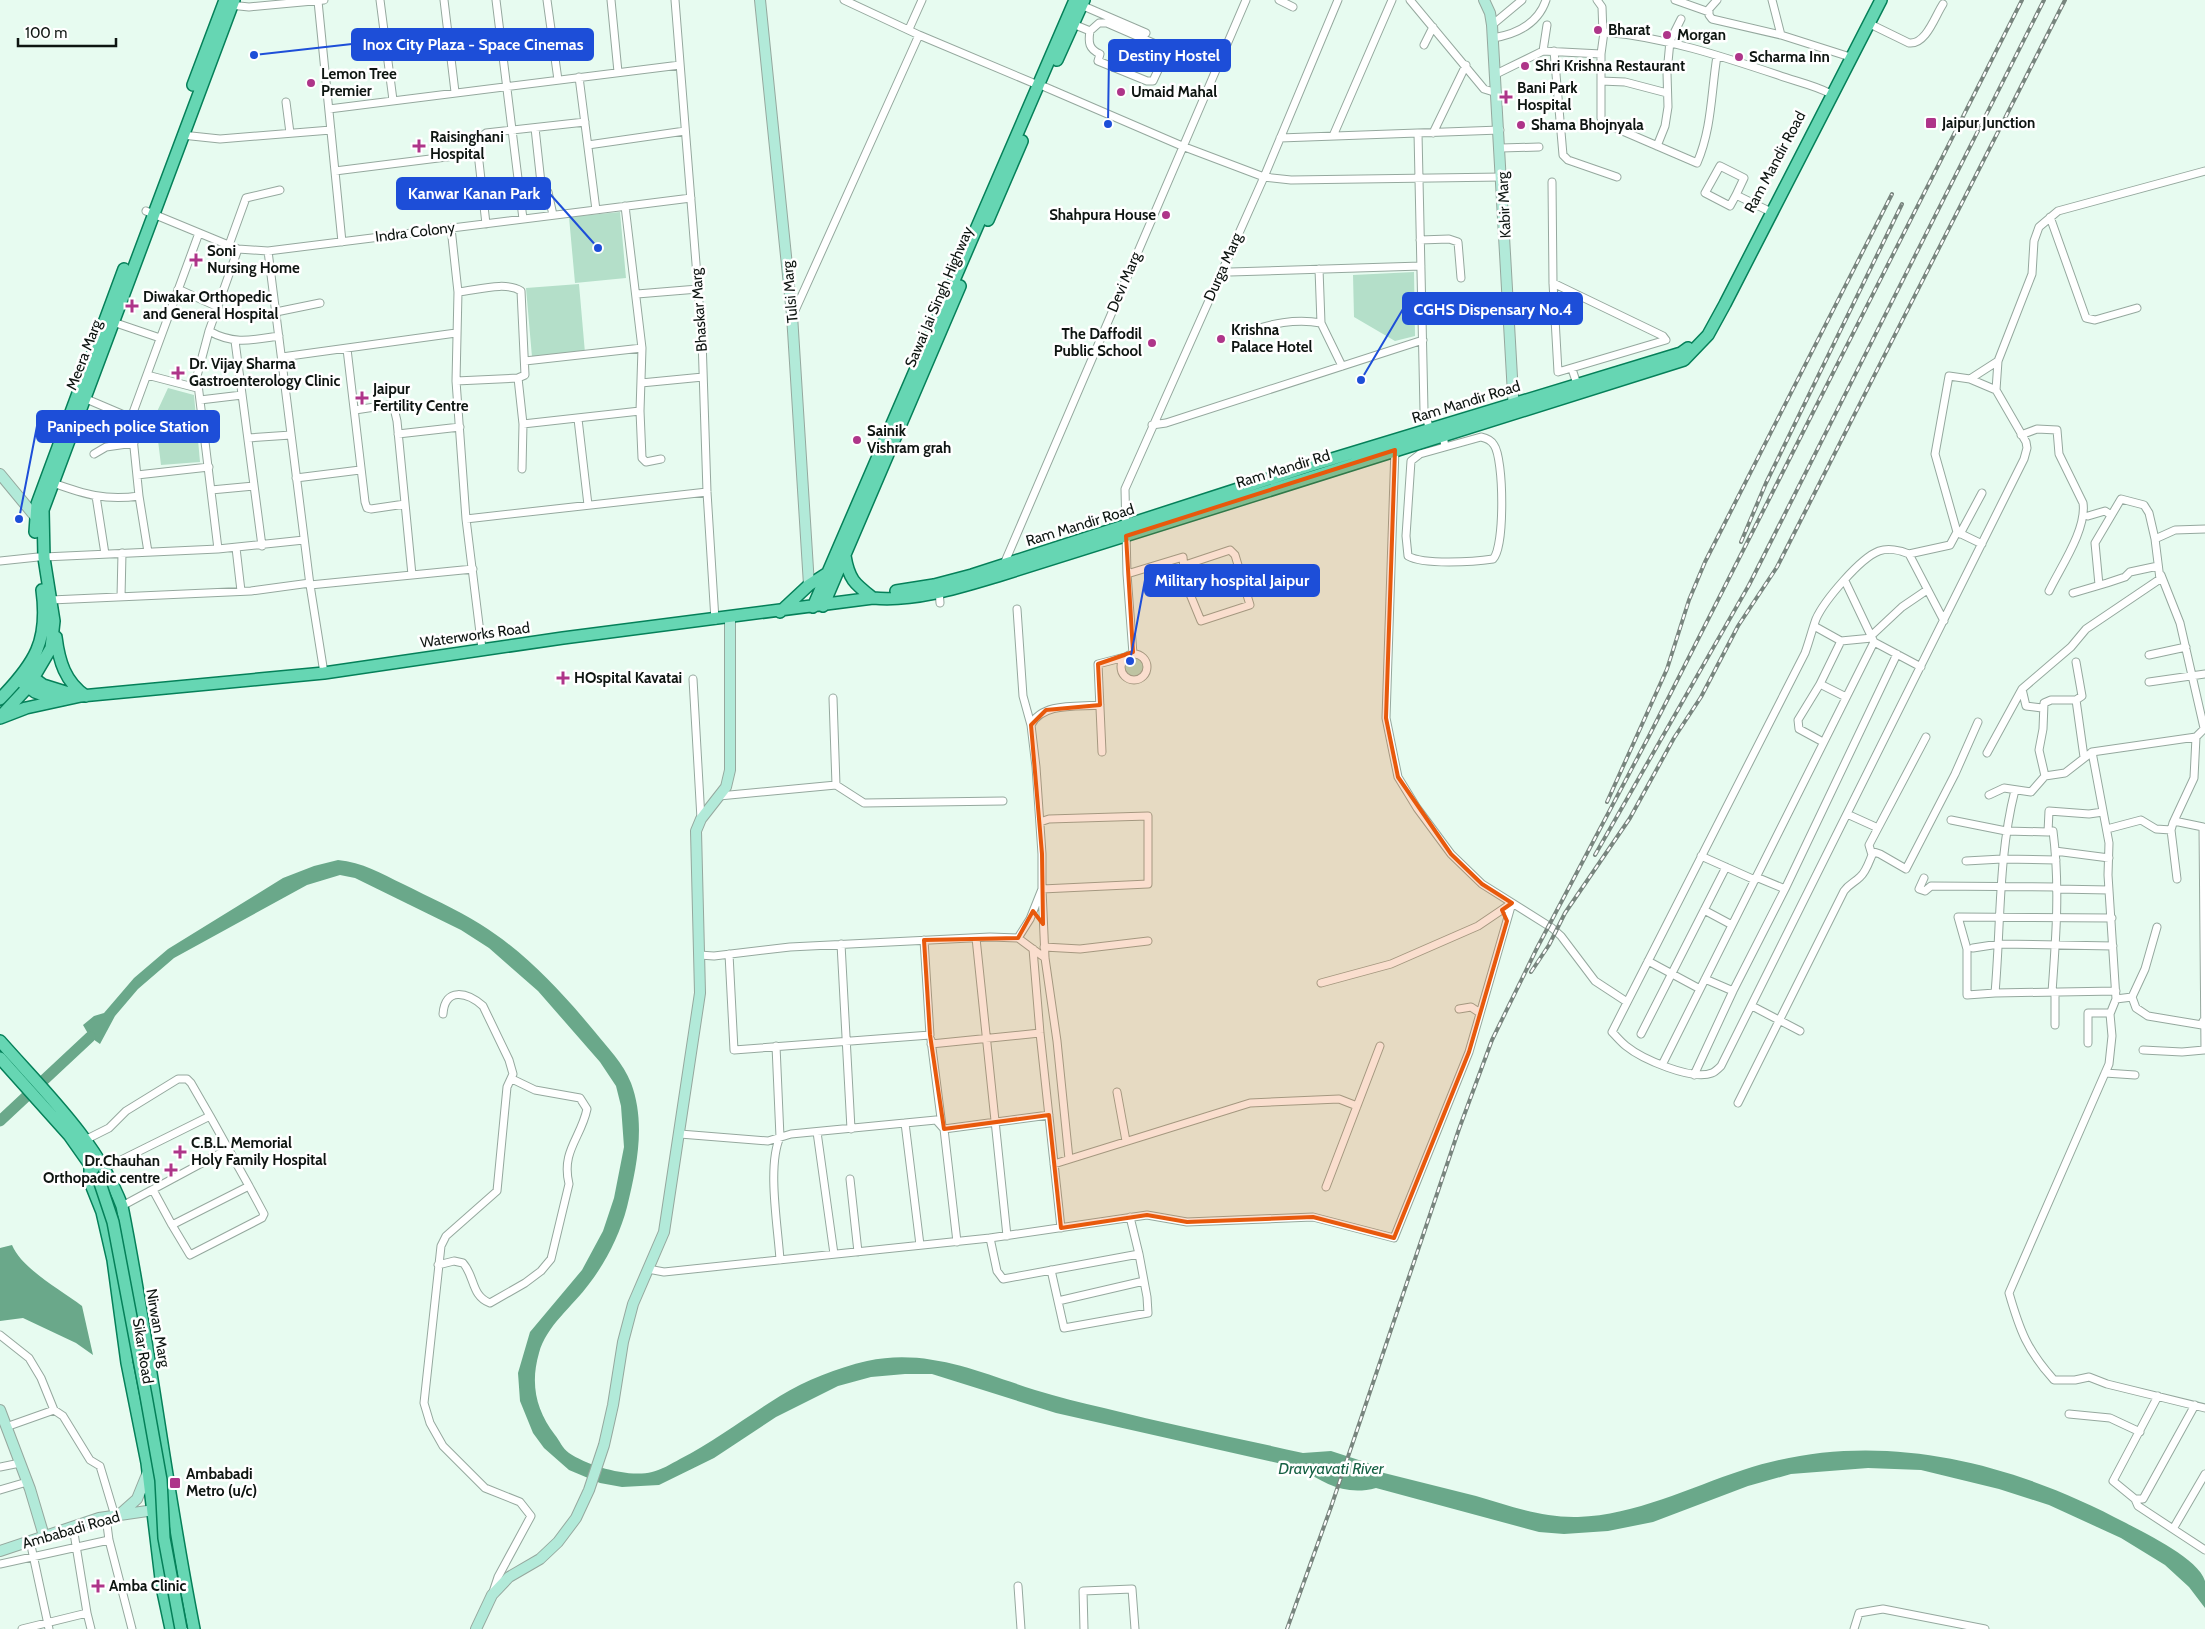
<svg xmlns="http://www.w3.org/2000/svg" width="2205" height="1629" viewBox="0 0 2205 1629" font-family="Cabin,sans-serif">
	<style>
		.green { fill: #b4dfc9 }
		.water { fill: #6aa88a }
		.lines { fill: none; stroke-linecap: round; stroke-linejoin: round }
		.river { stroke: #6aa88a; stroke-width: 11 }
		.street-casing { stroke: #95a89e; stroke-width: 9 }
		.secondary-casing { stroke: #95a89e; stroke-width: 12 }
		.primary-casing { stroke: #058059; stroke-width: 14 }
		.street { stroke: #fff; stroke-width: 7 }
		.secondary { stroke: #b2ead9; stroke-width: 10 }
		.primary { stroke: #66d6b3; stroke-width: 11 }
		.rail-casing { stroke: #78857e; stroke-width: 4 }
		.rail { stroke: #fff; stroke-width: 2; stroke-dasharray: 5.5; stroke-linecap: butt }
		.primary-bridge-casing { stroke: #058059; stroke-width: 14; stroke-linecap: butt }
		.primary-bridge { stroke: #66d6b3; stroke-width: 11 }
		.marked { fill: #e8590c; fill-opacity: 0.2; stroke: #e8590c; stroke-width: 4; stroke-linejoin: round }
		.poi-dot { fill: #ae3589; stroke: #fff; stroke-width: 2 }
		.labels { text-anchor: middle; stroke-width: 5; stroke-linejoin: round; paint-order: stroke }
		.poi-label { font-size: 15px; font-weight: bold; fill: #0e1511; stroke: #fff; text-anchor: start }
		.street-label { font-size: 15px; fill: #0e1511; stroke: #fff }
		.water-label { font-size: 16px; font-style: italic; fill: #166144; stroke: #fff }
		.leader { fill: none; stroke: #1d4ed8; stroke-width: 2 }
		.callout-dot { fill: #1d4ed8; stroke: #fff; stroke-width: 2 }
		.callout { fill: #1d4ed8; stroke: #1d4ed8; stroke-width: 2 }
		.callout-label { font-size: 16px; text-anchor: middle; font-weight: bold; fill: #fff }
	</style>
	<rect width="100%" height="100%" fill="#e7fbf0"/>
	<path class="green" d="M620 212 626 278 575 283 569 217Z
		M1414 272 1415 336 1395 341 1354 317 1353 275Z
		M579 284 585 353 532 357 526 288Z
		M168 388 194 395 200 462 161 465 155 416Z
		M1123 666a11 11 0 1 1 22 0a11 11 0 1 1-22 0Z"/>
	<path class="water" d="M338 860C362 862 382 874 403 884 429 897 456 909 480 924 525 952 561 991 595 1032 608 1048 623 1063 631 1083 646 1123 637 1166 627 1207 620 1234 606 1262 589 1284 573 1306 546 1326 539 1353 530 1384 536 1410 555 1435 560 1441 562 1448 569 1453 588 1466 629 1478 652 1472 661 1470 671 1464 680 1459 715 1441 746 1417 780 1396 806 1380 837 1368 867 1361 927 1348 979 1372 1035 1390 1058 1397 1081 1403 1104 1408 1170 1425 1237 1438 1303 1453L1331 1451 1368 1463 1380 1472C1412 1480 1444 1488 1476 1496 1510 1506 1542 1518 1578 1517 1636 1515 1688 1488 1743 1470 1873 1427 2008 1460 2126 1523 2146 1534 2198 1558 2205 1581 2205 1589 2205 1600 2205 1608L2189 1587 2165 1565 2121 1538 2049 1505 1999 1489 1921 1470 1868 1468 1791 1474 1748 1486 1653 1522 1608 1531 1564 1534 1539 1532 1376 1488C1346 1496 1325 1484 1300 1468L1056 1413 932 1374H905L871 1377 838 1386 776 1417 714 1458 659 1485 622 1487 600 1483 569 1470 544 1448 533 1433 520 1401 518 1373 530 1332 582 1270 603 1231 614 1198 624 1147 621 1106 616 1086 600 1062 538 991 489 948 461 930 355 878 340 875 307 885 174 958 138 989 115 1016 100 1044 90 1037 83 1025 94 1016 104 1013 134 978 168 949 283 878 314 866Z
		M12 1245C22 1269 61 1290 82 1306L93 1355 76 1343 23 1318 0 1321V1248Z"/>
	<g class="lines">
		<path class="river" d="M0 1121 90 1037"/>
		<defs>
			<path id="street" d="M380 0 393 100
				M444 0 455 92
				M496 0 523 219
				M547 0 558 80
				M611 0 618 72
				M675 0 702 339 707 492 715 620
				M844 0 919 35 1038 85
				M1279 0 1293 7
				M1410 0 1484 89 1497 93
				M1597 0 1602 7 1603 34
				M1675 0 1709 12
				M1717 0 1709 9V15L1712 19 1781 35
				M1772 0 1781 35 1847 56
				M318 1 342 242
				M230 5 249 7 324 0
				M1081 5 1146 33
				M1073 24 1090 31C1088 43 1089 49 1100 54L1098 61 1147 81H1153L1165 55 1160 46 1107 23H1099L1090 31
				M1870 24 1909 43C1926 45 1935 16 1943 4
				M1492 25 1522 0
				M909 29 922 0
				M1493 38C1517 34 1538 24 1546 0
				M1424 45 1433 27
				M1543 51 1547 25
				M1554 51 1563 155 1568 160 1617 177
				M1717 56C1711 93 1712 128 1697 163L1604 123 1601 118V54L1604 32C1664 37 1721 56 1778 75 1794 81 1814 85 1829 93
				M1496 74 1543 51 1601 54
				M579 77 596 210
				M1601 81 1625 82 1667 93
				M1045 87 1182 146 1264 177 1291 180 1502 177
				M286 102 290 133
				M329 109 680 65
				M1418 133 1424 410 1430 430
				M1433 133 1466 65
				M182 135 220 139 331 130
				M1333 136 1392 0
				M1280 138 1500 130
				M588 145 685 131
				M1657 146 1665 126 1668 107 1667 73 1670 41 1681 19
				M1501 148 1539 147
				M335 171 478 153
				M1552 182 1553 283 1558 372 1666 340 1663 336 1553 283
				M548 192 553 215
				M1736 195 1744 178 1720 166 1705 193 1730 206 1736 195 1767 210
				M520 200 536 199 542 192 535 128
				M625 206 642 348 640 411 642 458 646 462 661 459
				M146 211 238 249 268 251 691 198
				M2050 217 2086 318 2095 320 2137 308
				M486 224 478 153C478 144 478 139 486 133L585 122
				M451 228 458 292 456 381 466 519 482 649
				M1420 240 1449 239 1458 242 1461 278
				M229 245 246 198 280 190
				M268 251 310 585 324 673
				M1319 269 1321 323
				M1222 270 1230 272 1421 266
				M178 289 218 307
				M458 292C477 290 506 281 521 291L525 375 518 378
				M637 294 698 289
				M276 312 320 303
				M793 315 919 35
				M113 322 160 338
				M209 331C234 345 252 340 279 336
				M1246 332C1271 324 1295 318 1321 323L1342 366
				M235 341 262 546
				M347 349 365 502 367 508 371 509 405 504
				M282 357 456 333
				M525 361 642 348
				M1572 369 1577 384
				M147 375 197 388
				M1970 379 1998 361
				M456 381 518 378 523 424 640 411
				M641 383 703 377
				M84 398 131 418
				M200 400 242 395
				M355 410 388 405 394 408 397 421 412 575
				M578 419 588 505
				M1152 425 1166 423 1423 340
				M398 434 460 427
				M1443 435 1445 447 1420 454 1411 461 1406 536 1408 556C1423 565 1474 562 1493 559 1505 547 1504 459 1494 445 1491 440 1486 438 1481 437L1445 447
				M2021 435 2037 429 2057 430 2059 454 2083 503C2087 529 2060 568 2049 591
				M248 438 291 435
				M1395 448 1386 718 1398 777 1417 808 1451 854 1482 884 1552 928 1561 936 1595 981 1627 1002
				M94 454 106 447 134 443
				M522 469 523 424
				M137 475 209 467
				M296 478 360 470
				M53 483C84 494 105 501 139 496
				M211 490 254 486
				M96 496 105 554
				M2088 516 2105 511 2111 515
				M466 519 707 492
				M1960 534 1982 493
				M2155 539 2175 530 2205 529
				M1982 544 1957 532 1935 454 1949 376 1970 379 1996 390
				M236 548 241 591
				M218 549 197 376 209 331 238 249
				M148 552 139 496 131 418 199 233
				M1909 554 1950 545 1957 532
				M44 557 218 549 304 540
				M0 561 38 557
				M1004 564 1246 0
				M1127 574 1125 489 1264 177 1338 0
				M2161 575 2180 623 2204 728
				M310 585 473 569
				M939 589 940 603
				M2073 593 2107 583 2125 577 2130 572 2158 566
				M121 597 122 553
				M51 600 251 591 310 583
				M1017 609 1023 696 1031 725 1036 767 1042 854V889L1030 919 1018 938
				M1944 621 1909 554C1900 550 1888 548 1879 551 1860 558 1824 601 1816 619 1812 630 1809 642 1805 653L1612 1032C1617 1037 1621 1042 1626 1046 1642 1059 1692 1081 1712 1073 1715 1072 1718 1069 1721 1066L2024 459 2027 448 2026 442 1996 390 1998 361 2032 274 2034 241 2039 227 2058 211 2205 171
				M1814 626 1841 641 1820 684
				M1871 636 1902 607 1927 590
				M1841 641 1872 638
				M1874 642 1921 667
				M1121 667a13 13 0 1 1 26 0a13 13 0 1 1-26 0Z
				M1133 654 1127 574 1183 557 1185 582 1201 621 1250 605 1235 555 1230 550 1185 565
				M2149 655 2186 647
				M2076 662 2082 696 2076 700 2084 757
				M693 679 701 819
				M2149 682 2205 674
				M833 698 836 785
				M2042 708 2026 706 2022 689 2071 647 2086 629 2160 579 2155 539 2149 513 2144 505 2121 499 2095 543 2099 585
				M1031 725C1042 702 1078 707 1100 705
				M1823 742 1799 729 1798 720 1820 684 1846 697
				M1102 752 1098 664 1125 657
				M2092 752 2109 843 2108 875 2116 999 2110 1014 2112 1036 2109 1064 2009 1293C2020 1331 2027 1350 2054 1380H2075L2089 1377 2107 1384 2205 1408
				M1987 753 2022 689
				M2045 776 2039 750 2043 729 2044 703 2051 700H2076
				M1989 795 2004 788 2031 792 2045 776 2065 773 2092 752 2196 737 2205 728
				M719 796 836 785 864 803 1003 801
				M1847 814 1878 828
				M1951 820 2006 831 2048 832
				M2174 821 2203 827 2205 1050
				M1040 822 1049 819 1148 816V884L1042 889 1045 958 1057 1041 1069 1159
				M2107 829 2141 820 2156 829 2171 830
				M1871 851 1880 854 1906 869 1955 774 1978 722
				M2055 851 2109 858
				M1701 856 1755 880
				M1966 861 2002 859 2056 860
				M1924 878 1919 889 1925 891 1931 886 2056 887
				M2177 879 2171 830 2173 823 2194 778 2196 737
				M1785 889 1897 654
				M2056 889 2109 890
				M1704 910 1732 925
				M2112 918 1958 917 1967 949V995L1995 993 2116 991
				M2157 927 2145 969 2132 997 2136 1008 2148 1016 2202 1025 2203 1021
				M976 938 1007 1236
				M841 944 851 1129
				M1044 947 1080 949 1148 941
				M1973 948 1999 944 2113 946
				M1033 949 1040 1033 1061 1228
				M729 954 734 1050 930 1035 924 940
				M699 955 714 956 790 947 990 937 1018 938 1045 958
				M1648 961 1700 989
				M1705 979 1733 991 1785 889 1756 877
				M1321 983 1391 964 1478 926 1512 903
				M2052 992C2056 938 2060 885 2053 831L2048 832 2049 811 2089 814 2103 812
				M2055 992V1025
				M1995 993C2001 925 1998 857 2015 790
				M2116 999 2132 997
				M1752 1006 1800 1031
				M1459 1009 1471 1007 1480 1013
				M443 1014C445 987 467 992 483 1006L509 1060 513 1074 507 1087 497 1191 446 1236 441 1246 424 1403 430 1423 443 1446 485 1488 520 1502 531 1516 498 1577 493 1592
				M1641 1034 1726 867
				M931 1040 942 1126
				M2088 1043V1013H2110
				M931 1044 1040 1033
				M776 1046 780 1137C767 1166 778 1227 780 1260
				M2143 1050 2182 1052 2204 1050
				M1662 1065 1874 642 1845 581
				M2105 1073 2135 1075
				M1694 1075 1733 991
				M1117 1092 1126 1141
				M1738 1103 1844 891C1849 884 1854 883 1860 877 1866 872 1869 862 1872 855L1869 845 1926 737
				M905 1123 920 1245
				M944 1129 1049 1115
				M817 1132 834 1254
				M680 1134 768 1141 791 1134 936 1120 944 1129 957 1242
				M85 1140 109 1128 126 1111 178 1079H187L191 1083 210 1116
				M1054 1164 1250 1103 1339 1099 1357 1106
				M105 1168 210 1116 249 1186 172 1225 190 1255 262 1218 264 1214 249 1186
				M850 1179 858 1252
				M1326 1187 1380 1046
				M153 1190 172 1225
				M122 1206 228 1149
				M990 1238 997 1271 1003 1279 1139 1254 1130 1217
				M438 1265 454 1261 463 1263C475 1276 471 1296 490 1303L525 1283 541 1271 551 1259 569 1184C561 1151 581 1138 587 1109L580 1098 535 1090 512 1079
				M648 1269 664 1272 990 1238 1147 1215 1187 1222 1313 1217 1394 1238 1469 1052 1512 903
				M1051 1270 1064 1328 1148 1313 1147 1297 1139 1254
				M1058 1301 1144 1281
				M0 1335 29 1358 41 1378 54 1410 63 1416 90 1460 100 1466 115 1516
				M2158 1396 2113 1481 2135 1499 2138 1506 2173 1529
				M2069 1414 2110 1418 2140 1432
				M6 1427 54 1410
				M0 1467 20 1463
				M2205 1474 2173 1529 2205 1550
				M0 1490 27 1482
				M2135 1499H2143L2195 1405
				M106 1517 109 1540 132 1629
				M73 1527 87 1613
				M30 1541 49 1629
				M0 1564 109 1540
				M1018 1586 1021 1629
				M22 1629 87 1613 91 1629
				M1084 1629 1083 1591 1132 1589 1135 1629
				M1854 1629 1859 1613 1883 1609 1985 1629"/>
			<path id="secondary" d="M760 0 792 315 809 585
				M1484 0 1490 13 1492 25 1514 412
				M0 474 38 520
				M0 1410 30 1489 44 1536
				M119 1515 137 1499 148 1472
				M0 1551 99 1518 161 1509
				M476 1629 492 1595 509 1577 540 1559 558 1542 576 1518 589 1490 604 1445 613 1405 623 1342 633 1304 664 1232 700 993 696 831 701 819 726 787 730 770V618"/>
			<path id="primary" d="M1057 60 1084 0
				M193 85 225 0
				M988 220 1022 141
				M35 532 37 504 124 269
				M845 556C849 580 855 584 873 598
				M896 591 934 585 972 575 1309 466 1681 353 1688 348
				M823 606 960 286
				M813 607 1075 0
				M780 612 809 585 829 572
				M56 637C59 661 65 682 86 696
				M28 674 43 685 75 695
				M23 683 35 692 57 700
				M0 699C35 663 49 641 42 590
				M1 716 28 687 51 648 54 621 44 558 43 510 234 0
				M0 718 26 708 81 696 324 673 563 638 873 598C915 602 961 587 1001 575L1684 360 1708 335 1725 304 1881 0
				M0 1041C44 1091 98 1142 122 1206 150 1346 166 1489 194 1629
				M0 1058 69 1135 93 1169
				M90 1163V1182L102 1212 113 1260 127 1363 147 1463 162 1587 171 1629"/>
		</defs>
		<use href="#street" class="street-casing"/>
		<use href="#secondary" class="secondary-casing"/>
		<use href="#primary" class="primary-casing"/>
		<use href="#street" class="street"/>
		<use href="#secondary" class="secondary"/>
		<use href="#primary" class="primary"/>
		<defs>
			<path id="rail" d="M1741 542 1766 483 1902 204
				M1607 802 1667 669 1689 600 1705 562 1892 194
				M1595 855 1749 585 2044 0
				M1531 972 1549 945 1565 913 1630 818 1674 738 1701 697 1738 626 1777 567 2065 0
				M1287 1629 1331 1507 1459 1129 1492 1040 1537 948 1649 736 2022 0"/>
		</defs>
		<use href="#rail" class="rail-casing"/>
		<use href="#rail" class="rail"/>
		<defs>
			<path id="primary-bridge" d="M100 1183 113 1222 146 1396 161 1480 164 1538 181 1629"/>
		</defs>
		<use href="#primary-bridge" class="primary-bridge-casing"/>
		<use href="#primary-bridge" class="primary-bridge"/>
	</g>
	<path class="marked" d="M1395 450 1386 718 1398 777 1451 854 1482 884 1512 903 1502 910 1507 921 1469 1052 1394 1238 1313 1217 1187 1222 1147 1215 1061 1228 1049 1115 944 1129 930 1035 924 940 1018 938 1033 911 1043 924 1042 854 1031 725 1046 710 1100 705 1098 664 1133 652 1126 536Z"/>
	<g class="poi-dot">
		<circle cx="1598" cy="30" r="5"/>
		<circle cx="1667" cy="35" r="5"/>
		<circle cx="1739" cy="57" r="5"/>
		<circle cx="1525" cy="66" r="5"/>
		<circle cx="311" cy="83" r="5"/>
		<circle cx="1121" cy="92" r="5"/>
		<path d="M1503.5 89.5h5v5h5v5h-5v5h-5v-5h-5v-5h5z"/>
		<rect x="1925" y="117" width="12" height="12" rx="2.5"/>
		<circle cx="1521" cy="125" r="5"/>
		<path d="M416.5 138.5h5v5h5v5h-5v5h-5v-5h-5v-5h5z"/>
		<circle cx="1166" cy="215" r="5"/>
		<path d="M193.5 252.5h5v5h5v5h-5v5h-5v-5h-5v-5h5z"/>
		<path d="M129.5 298.5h5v5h5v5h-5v5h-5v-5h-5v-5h5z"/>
		<circle cx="1221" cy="339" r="5"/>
		<circle cx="1152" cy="343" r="5"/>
		<path d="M175.5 365.5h5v5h5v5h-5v5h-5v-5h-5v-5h5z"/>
		<path d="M359.5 390.5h5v5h5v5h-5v5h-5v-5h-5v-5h5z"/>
		<circle cx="857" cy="440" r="5"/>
		<path d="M560.5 670.5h5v5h5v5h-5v5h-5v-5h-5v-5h5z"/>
		<path d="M177.5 1144.5h5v5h5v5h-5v5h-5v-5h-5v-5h5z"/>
		<path d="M168.5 1162.5h5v5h5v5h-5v5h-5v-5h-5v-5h5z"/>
		<rect x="169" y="1477" width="12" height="12" rx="2.5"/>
		<path d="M95.5 1578.5h5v5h5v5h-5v5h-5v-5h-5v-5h5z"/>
	</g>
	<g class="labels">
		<g class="poi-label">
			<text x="1608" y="35">Bharat</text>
			<text x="1677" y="40">Morgan</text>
			<text x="1749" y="62">Scharma Inn</text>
			<text x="1535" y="71">Shri Krishna Restaurant</text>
			<text x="321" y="79">Lemon Tree<tspan x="321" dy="17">Premier</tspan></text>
			<text x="1517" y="93">Bani Park<tspan x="1517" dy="17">Hospital</tspan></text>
			<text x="1131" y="97">Umaid Mahal</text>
			<text x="1942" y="128">Jaipur Junction</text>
			<text x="1531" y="130">Shama Bhojnyala</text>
			<text x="430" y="142">Raisinghani<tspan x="430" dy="17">Hospital</tspan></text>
			<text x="1156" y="220" text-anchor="end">Shahpura House</text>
			<text x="207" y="256">Soni<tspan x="207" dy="17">Nursing Home</tspan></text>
			<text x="143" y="302">Diwakar Orthopedic<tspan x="143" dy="17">and General Hospital</tspan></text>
			<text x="1231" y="335">Krishna<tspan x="1231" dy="17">Palace Hotel</tspan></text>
			<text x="1142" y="339" text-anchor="end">The Daffodil<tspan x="1142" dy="17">Public School</tspan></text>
			<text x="189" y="369">Dr. Vijay Sharma<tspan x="189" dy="17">Gastroenterology Clinic</tspan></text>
			<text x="373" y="394">Jaipur<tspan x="373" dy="17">Fertility Centre</tspan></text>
			<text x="867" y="436">Sainik<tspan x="867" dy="17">Vishram grah</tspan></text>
			<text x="574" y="683">HOspital Kavatai</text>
			<text x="191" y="1148">C.B.L. Memorial<tspan x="191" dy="17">Holy Family Hospital</tspan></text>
			<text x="160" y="1166" text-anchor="end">Dr.Chauhan<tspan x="160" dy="17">Orthopadic centre</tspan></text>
			<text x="186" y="1479">Ambabadi<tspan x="186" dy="17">Metro (u/c)</tspan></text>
			<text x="109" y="1591">Amba Clinic</text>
		</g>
		<g class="street-label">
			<text transform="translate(1775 162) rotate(-62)" y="5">Ram Mandir Road</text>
			<text transform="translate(1504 205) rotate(-93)" y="5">Kabir Marg</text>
			<text transform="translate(415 232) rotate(-7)" y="5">Indra Colony</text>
			<text transform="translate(1223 267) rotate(-66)" y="5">Durga Marg</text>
			<text transform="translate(1124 282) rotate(-67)" y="5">Devi Marg</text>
			<text transform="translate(790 292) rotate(-95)" y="5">Tulsi Marg</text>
			<text transform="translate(939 297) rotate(-67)" y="5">Sawai Jai Singh Highway</text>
			<text transform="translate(699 310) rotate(-94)" y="5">Bhaskar Marg</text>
			<text transform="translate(84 355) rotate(-69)" y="5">Meera Marg</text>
			<text transform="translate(1466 402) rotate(-17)" y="5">Ram Mandir Road</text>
			<text transform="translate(1283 469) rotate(-17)" y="5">Ram Mandir Rd</text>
			<text transform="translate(1080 525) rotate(-17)" y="5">Ram Mandir Road</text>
			<text transform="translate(475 635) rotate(-8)" y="5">Waterworks Road</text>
			<text transform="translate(158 1328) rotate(80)" y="5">Nirwan Marg</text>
			<text transform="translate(143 1351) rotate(81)" y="5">Sikar Road</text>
			<text transform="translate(71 1530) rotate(-16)" y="5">Ambabadi Road</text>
		</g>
		<g class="water-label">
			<text x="1331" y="1474">Dravyavati River</text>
		</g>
	</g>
	<path class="leader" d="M254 55L352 44M1108 124L1109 56M598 248L550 194M1361 380L1403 309M19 519L37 426M1130 661L1145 580"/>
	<g class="callout-dot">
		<circle cx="254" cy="55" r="5"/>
		<circle cx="1108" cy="124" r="5"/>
		<circle cx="598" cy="248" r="5"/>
		<circle cx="1361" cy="380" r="5"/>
		<circle cx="19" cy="519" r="5"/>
		<circle cx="1130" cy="661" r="5"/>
	</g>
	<g class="callout">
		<rect x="352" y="29" width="241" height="31" rx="5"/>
		<rect x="1109" y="40" width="121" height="31" rx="5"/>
		<rect x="397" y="178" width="153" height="31" rx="5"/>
		<rect x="1403" y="293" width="179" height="31" rx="5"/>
		<rect x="37" y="411" width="182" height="31" rx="5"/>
		<rect x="1145" y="565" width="174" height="31" rx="5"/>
	</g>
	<g class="callout-label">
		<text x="473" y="50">Inox City Plaza - Space Cinemas</text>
		<text x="1169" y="61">Destiny Hostel</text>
		<text x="474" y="199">Kanwar Kanan Park</text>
		<text x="1493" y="315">CGHS Dispensary No.4</text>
		<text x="128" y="432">Panipech police Station</text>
		<text x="1232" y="586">Military hospital Jaipur</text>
	</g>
	<path d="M18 38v8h98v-8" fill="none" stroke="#0e1511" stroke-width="2.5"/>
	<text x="25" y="38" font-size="15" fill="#0e1511" stroke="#ffffff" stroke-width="4" paint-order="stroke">100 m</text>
</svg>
